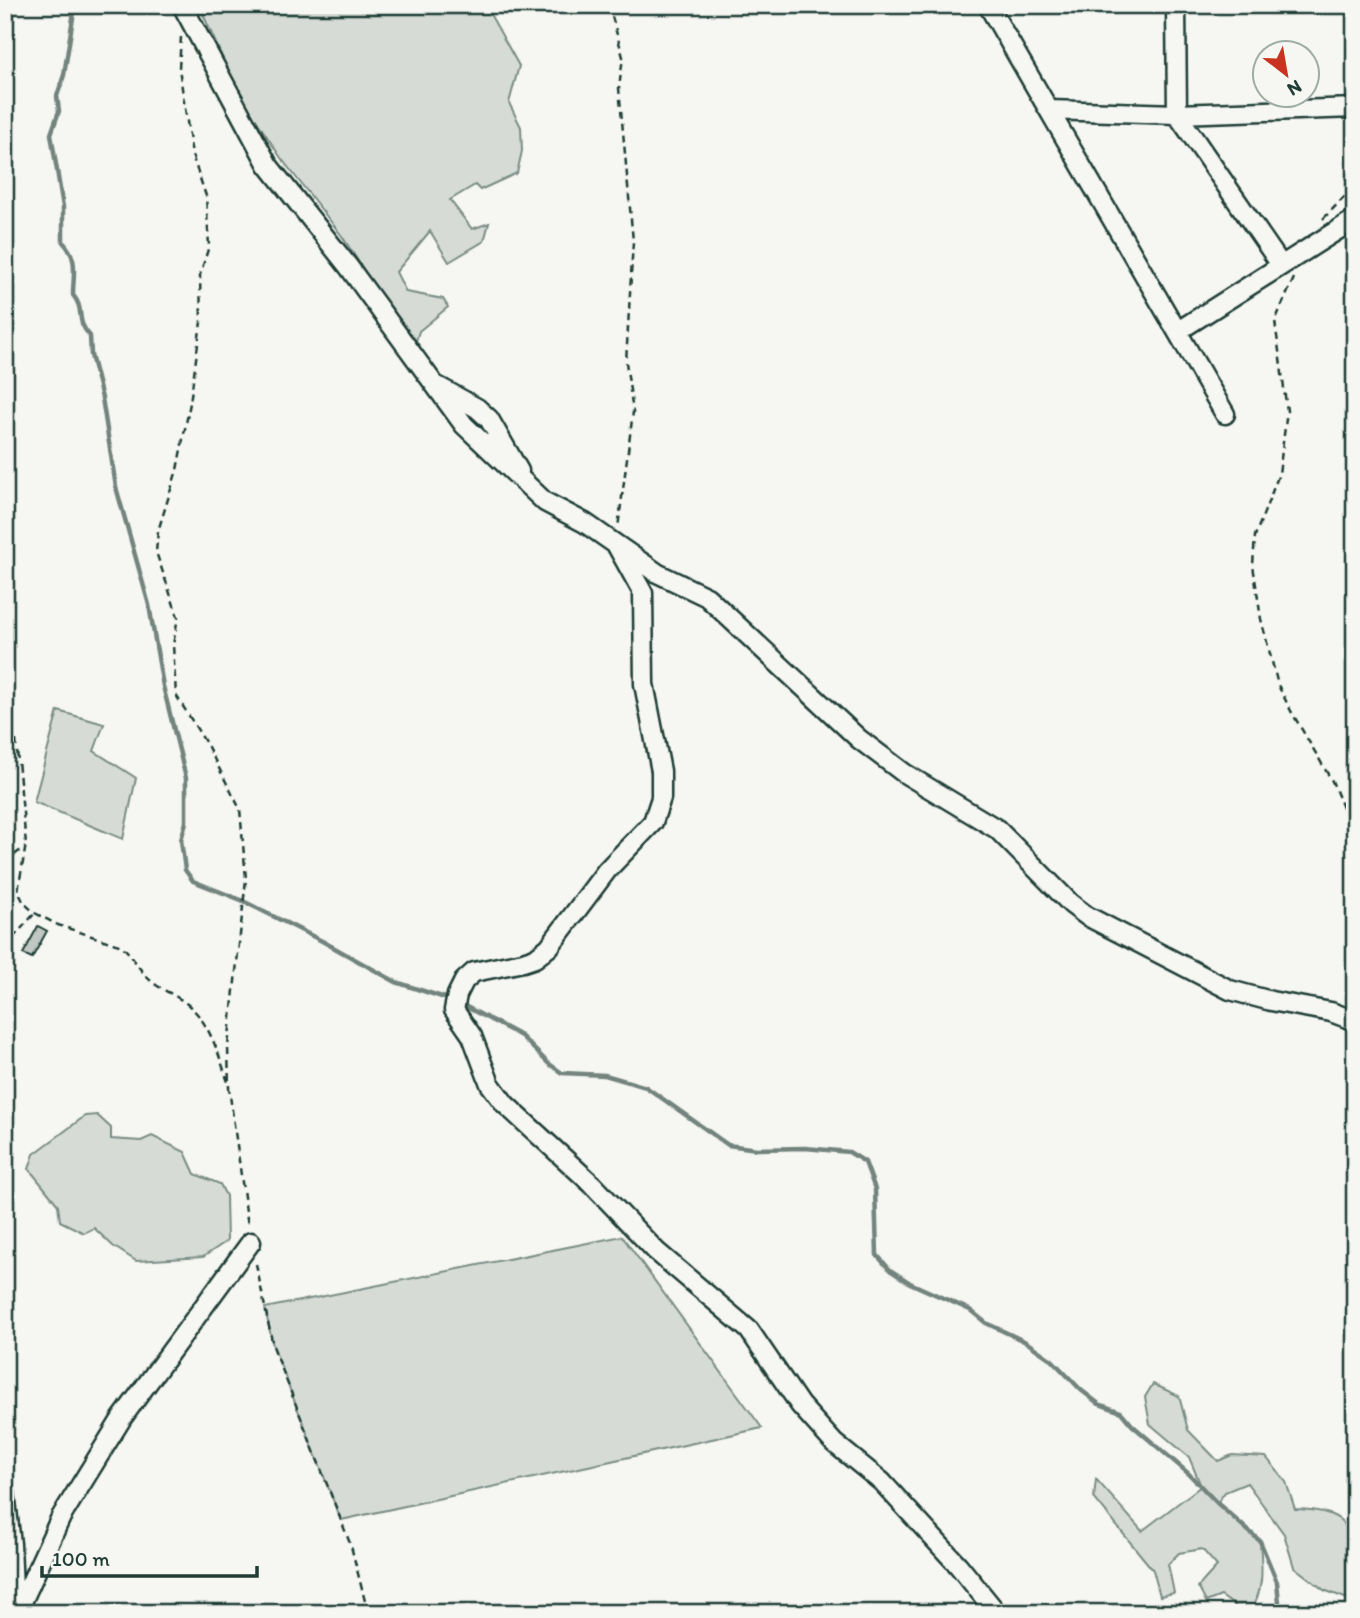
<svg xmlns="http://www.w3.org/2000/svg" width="1360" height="1618" viewBox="0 0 1360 1618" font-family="Itim,sans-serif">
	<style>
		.green { fill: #d6dbd6; stroke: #7a8c85; stroke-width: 2 }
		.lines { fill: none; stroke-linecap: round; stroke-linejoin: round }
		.stream { stroke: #72847d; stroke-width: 4.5 }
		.building { fill: #c1c8c3; stroke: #1f3d34; stroke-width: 2 }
		.minor-casing { stroke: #1f3d34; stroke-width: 23 }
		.path { stroke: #1f3d34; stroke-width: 2.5; stroke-dasharray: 7 5; stroke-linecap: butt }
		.minor { stroke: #f6f6f2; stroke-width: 18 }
	</style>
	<rect width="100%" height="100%" fill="#f6f6f2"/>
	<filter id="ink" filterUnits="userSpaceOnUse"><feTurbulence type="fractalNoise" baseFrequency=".0143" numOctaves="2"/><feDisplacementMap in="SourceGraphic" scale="14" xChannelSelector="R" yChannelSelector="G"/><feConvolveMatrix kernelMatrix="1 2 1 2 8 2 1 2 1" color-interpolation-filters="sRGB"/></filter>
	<g filter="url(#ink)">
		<path class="green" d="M199 5H485L519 66 509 103 521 127 522 151 517 173 480 190 475 185 450 200 472 229 489 223 484 241 449 262 430 231 396 272 406 292 443 299 448 307 419 331 414 348 342 236 281 158 251 112 225 64Z
			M58 711 104 724 94 751 136 778 123 839 34 802Z
			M97 1115 111 1128V1139L141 1141 152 1136 185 1152 195 1174 220 1184 226 1196 227 1241 203 1257 136 1261 113 1246 94 1228 84 1233 60 1221 58 1205 29 1169 34 1154 85 1116Z
			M622 1236 762 1428 341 1520 273 1346 265 1308Z
			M1153 1384 1179 1396 1188 1430 1218 1461 1232 1455 1266 1457 1286 1482 1295 1509C1360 1510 1355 1539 1355 1598H1345L1324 1590 1294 1567 1284 1534 1247 1483 1225 1492 1217 1503 1260 1541C1262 1567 1265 1590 1249 1613H1245L1221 1596 1206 1602 1198 1587 1217 1566 1202 1549 1179 1553 1168 1564 1174 1593 1160 1596 1153 1570 1094 1498 1096 1479 1142 1531 1201 1486 1189 1457 1150 1424 1145 1397Z"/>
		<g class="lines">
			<path class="stream" d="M75 5 64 75 57 96 59 111 51 134 63 207V242C79 259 73 273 73 295 86 311 74 319 90 336L91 355 102 398 116 487 149 605 163 686 186 778V822L181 840 185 870 193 881 241 900 322 941 396 982 451 1000
				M459 1003 521 1036 548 1063 562 1073 605 1075 646 1087 728 1145 757 1149 805 1148 849 1152 865 1162 875 1189 877 1255 890 1270 910 1283 970 1310 986 1323 1026 1342 1052 1360 1081 1390 1099 1404 1121 1412 1132 1425 1189 1474 1217 1503 1260 1541 1277 1582 1280 1613"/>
		</g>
		<path class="building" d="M38 926 47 931 32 958 23 954Z"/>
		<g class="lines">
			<defs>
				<path id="minor" d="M182 5 268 165 348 266 464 425 545 502 585 523 657 573 707 597 859 739 904 773 997 829 1071 904 1087 916 1230 990 1271 1001 1331 1012 1355 1021
					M988 5 1225 414
					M1176 5 1177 114 1281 265
					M1049 110 1177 114 1355 108
					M1178 331 1355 219
					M439 387 477 408 489 419 519 471
					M618 548 643 593 644 684 661 771V798L653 822 607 870 549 947 535 958 523 962 474 972 464 981 457 995 454 1010 472 1036 490 1084 505 1104 592 1184 656 1251 749 1330 800 1405 834 1443 882 1482 958 1565 997 1613
					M5 1492 11 1544 14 1613
					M17 1613 61 1517 122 1418 251 1242"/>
			</defs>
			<use href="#minor" class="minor-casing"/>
			<path class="path" d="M609 5 623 57 619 88 633 241 626 362 633 412 618 528
				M181 37 179 68 192 155 206 196 209 246 200 275 201 322 190 403 177 470 158 531 156 552 178 617 173 645 176 695 207 745 240 809 246 879 228 1046 229 1088 248 1226
				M1323 219 1355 186
				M1294 278 1275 321 1287 411 1279 474 1255 536 1253 565 1261 619 1278 685 1291 711 1332 781 1355 837
				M16 740 26 844 18 891 24 903 35 913 58 925 122 946C133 956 139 970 150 980 161 990 176 995 187 1004 210 1022 219 1056 228 1082
				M5 862 25 847
				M5 947 35 913
				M256 1264 273 1346 351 1546 368 1613"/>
			<use href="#minor" class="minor"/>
		</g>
	</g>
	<rect width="1360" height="1618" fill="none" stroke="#f6f6f2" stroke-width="28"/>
	<rect x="14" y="14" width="1332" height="1590" fill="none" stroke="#1f3d34" stroke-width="2.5" filter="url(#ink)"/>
	<g transform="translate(1286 74) rotate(149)"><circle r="33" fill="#f6f6f2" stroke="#a0aca6" stroke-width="2"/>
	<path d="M0-5L12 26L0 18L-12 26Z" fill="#c8321e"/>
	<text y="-10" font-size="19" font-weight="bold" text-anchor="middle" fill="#1f3d34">N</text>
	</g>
	<path d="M42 1566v10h215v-10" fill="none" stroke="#1f3d34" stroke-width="3.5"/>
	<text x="52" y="1566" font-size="21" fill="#1f3d34" stroke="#f6f6f2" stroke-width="5" paint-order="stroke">100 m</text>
</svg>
